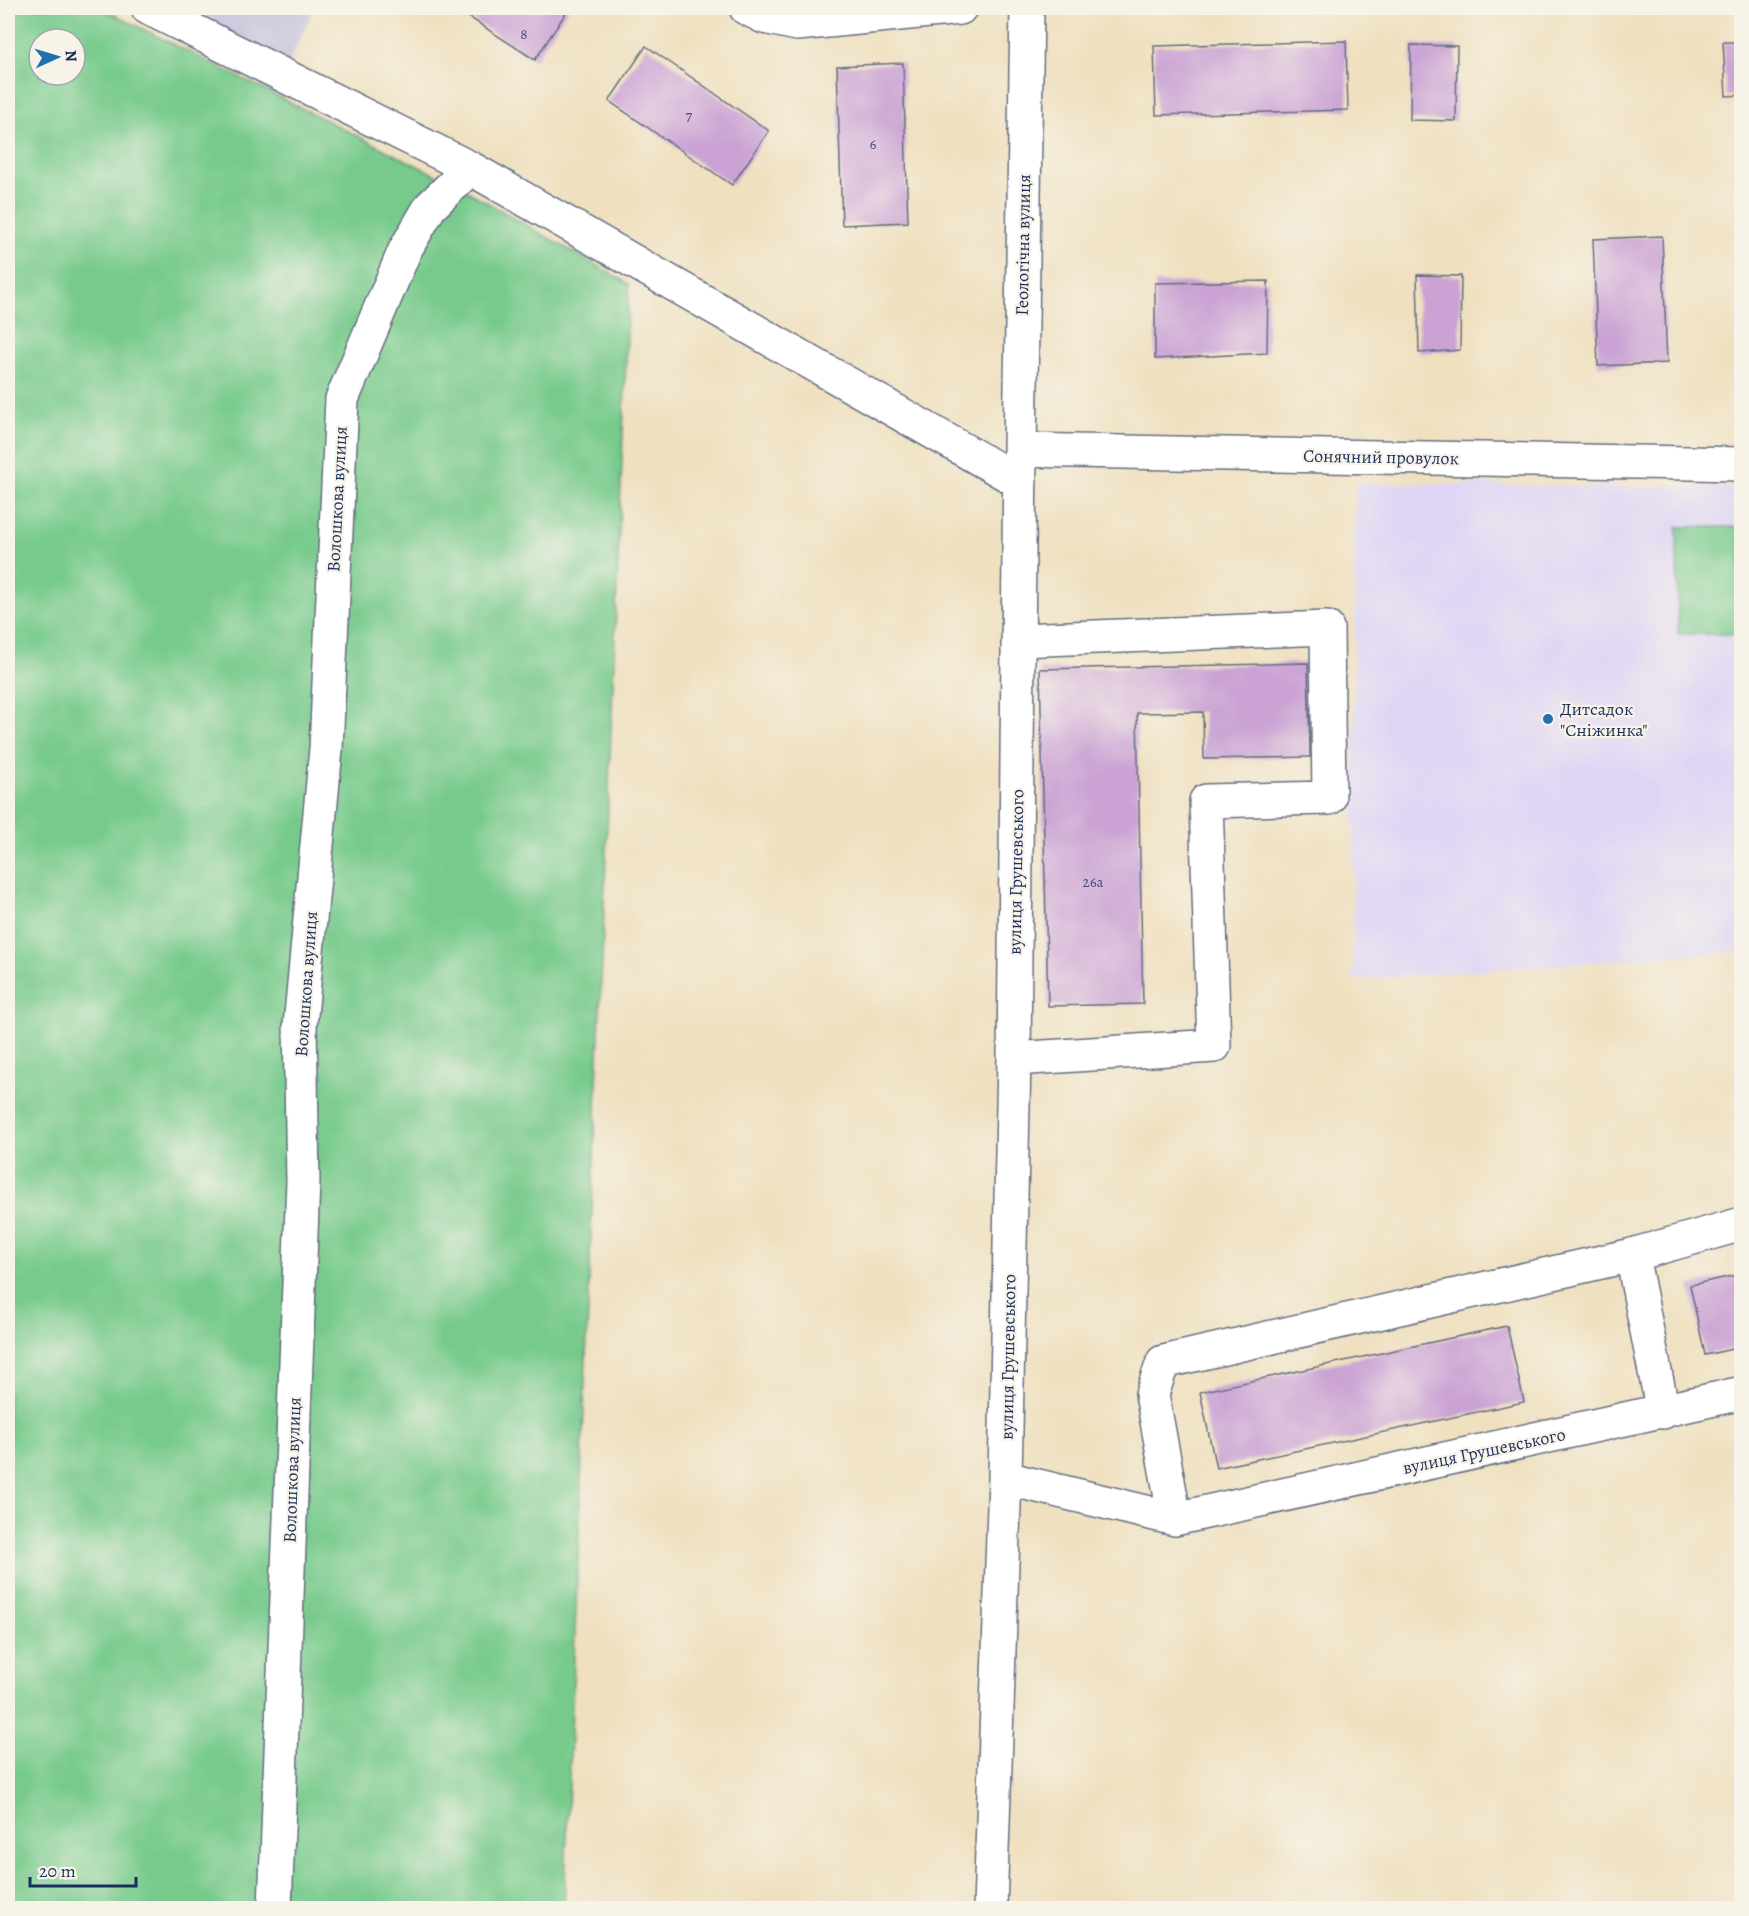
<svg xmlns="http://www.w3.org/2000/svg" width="1749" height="1916" viewBox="0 0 1749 1916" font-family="Alegreya,serif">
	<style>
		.built { fill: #ded5f5 }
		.industrial { fill: #c3c1db }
		.green { fill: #77ca8c; stroke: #497c75; stroke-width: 1.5; fill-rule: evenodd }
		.building { fill: #caa3d4 }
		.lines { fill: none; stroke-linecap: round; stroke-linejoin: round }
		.minor-casing { stroke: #656d80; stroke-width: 36 }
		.minor { stroke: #fff; stroke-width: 33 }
		.poi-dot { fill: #1f6fb2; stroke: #f7f3e8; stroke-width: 2 }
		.labels { text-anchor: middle; stroke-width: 4.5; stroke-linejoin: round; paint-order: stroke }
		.number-label { font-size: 15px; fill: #474c7c }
		.street-label { font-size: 18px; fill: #1b2f5e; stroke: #f7f3e8 }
		.poi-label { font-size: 18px; fill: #1b2f5e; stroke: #f7f3e8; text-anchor: start }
	</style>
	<rect width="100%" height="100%" fill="#f7f3e8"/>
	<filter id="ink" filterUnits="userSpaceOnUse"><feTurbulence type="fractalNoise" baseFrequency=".0167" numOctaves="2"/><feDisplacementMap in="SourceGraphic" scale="12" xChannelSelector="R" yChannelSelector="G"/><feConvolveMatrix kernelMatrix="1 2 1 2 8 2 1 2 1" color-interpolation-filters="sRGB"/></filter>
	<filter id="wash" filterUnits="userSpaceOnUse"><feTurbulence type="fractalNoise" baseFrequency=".008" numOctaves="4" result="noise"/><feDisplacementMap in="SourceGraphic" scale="24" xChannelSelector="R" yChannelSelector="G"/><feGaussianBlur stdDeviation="1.35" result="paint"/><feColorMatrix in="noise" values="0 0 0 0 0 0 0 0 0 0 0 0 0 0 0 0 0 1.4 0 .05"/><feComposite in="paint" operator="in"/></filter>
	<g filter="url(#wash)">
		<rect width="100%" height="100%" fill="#efe0c0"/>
		<path class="built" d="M1355 483 1741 488V951L1353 980Z"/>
		<path class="industrial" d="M177 8H314L288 65Z"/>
		<path class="green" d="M8 8H101L460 187 629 284 564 1908H8ZM39 39H75V75H39Z
			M1740 527 1741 634H1678L1677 527Z"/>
		<g id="blocks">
			<path class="building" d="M455 8H569L535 60Z
				M1346 41 1348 110 1156 115 1154 46Z
				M1723 42H1742V95L1726 96Z
				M1411 45 1457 46 1456 121 1410 120Z
				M646 46 769 131 732 185 609 101Z
				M903 63 908 222 842 225 837 66Z
				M1662 236 1667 363 1598 366 1593 239Z
				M1417 275 1461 276 1460 350 1419 353Z
				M1268 281 1267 353 1155 359V283Z
				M1308 663 1310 757 1204 759 1203 712 1137 713 1143 1004 1048 1006 1040 669Z
				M1742 1274V1347L1705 1355 1690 1285Z
				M1507 1326 1524 1402 1216 1468 1200 1392Z"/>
		</g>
	</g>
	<g filter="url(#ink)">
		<use href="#blocks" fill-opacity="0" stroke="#656d80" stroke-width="1.5"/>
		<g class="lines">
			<defs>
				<path id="minor" d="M148 8 470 168 1020 482
					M746 8 764 17 797 24 960 8
					M1020 450 1742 464
					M1014 1059 1214 1046 1206 801 1329 798 1327 628 1019 640
					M1663 1412 1632 1255 1742 1224
					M1005 1478 1175 1519 1742 1393
					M1175 1519 1152 1394 1163 1362 1632 1255
					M275 1908 303 1181 300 1026 326 749 342 399 405 250 430 207 470 168
					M990 1908 1005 1478 1014 1059 1020 450 1027 8"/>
			</defs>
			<use href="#minor" class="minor-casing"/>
			<use href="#minor" class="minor"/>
		</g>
	</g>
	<circle class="poi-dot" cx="1548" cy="719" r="6"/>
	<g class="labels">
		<g class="number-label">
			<text x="524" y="39">8</text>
			<text x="689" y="121">7</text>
			<text x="873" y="149">6</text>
			<text x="1093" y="887">26а</text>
		</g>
		<g class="street-label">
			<text transform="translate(1023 245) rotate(-89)" y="6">Геологічна вулиця</text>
			<text transform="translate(1381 457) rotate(1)" y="6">Сонячний провулок</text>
			<text transform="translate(337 499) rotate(-87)" y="6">Волошкова вулиця</text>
			<text transform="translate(1016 872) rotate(-89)" y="6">вулиця Грушевського</text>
			<text transform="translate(306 984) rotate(-86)" y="6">Волошкова вулиця</text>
			<text transform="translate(1008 1357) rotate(-89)" y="6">вулиця Грушевського</text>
			<text transform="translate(1484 1451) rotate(-12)" y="6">вулиця Грушевського</text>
			<text transform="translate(292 1470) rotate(-88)" y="6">Волошкова вулиця</text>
		</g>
		<g class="poi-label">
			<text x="1560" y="715">Дитсадок<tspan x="1560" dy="21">"Сніжинка"</tspan></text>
		</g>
	</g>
	<rect width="1749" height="1916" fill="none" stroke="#f7f3e8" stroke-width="30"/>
	<g transform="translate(57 57) rotate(86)"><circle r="28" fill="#f7f3e8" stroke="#9fa5b1" stroke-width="1.5"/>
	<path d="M0-4.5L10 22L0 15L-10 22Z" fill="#1f6fb2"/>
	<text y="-9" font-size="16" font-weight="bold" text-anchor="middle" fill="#1b2f5e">N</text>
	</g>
	<path d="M30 1877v9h106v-9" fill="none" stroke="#1b2f5e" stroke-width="3"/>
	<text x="39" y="1877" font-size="18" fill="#1b2f5e" stroke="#f7f3e8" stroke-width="4.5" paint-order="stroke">20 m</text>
</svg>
